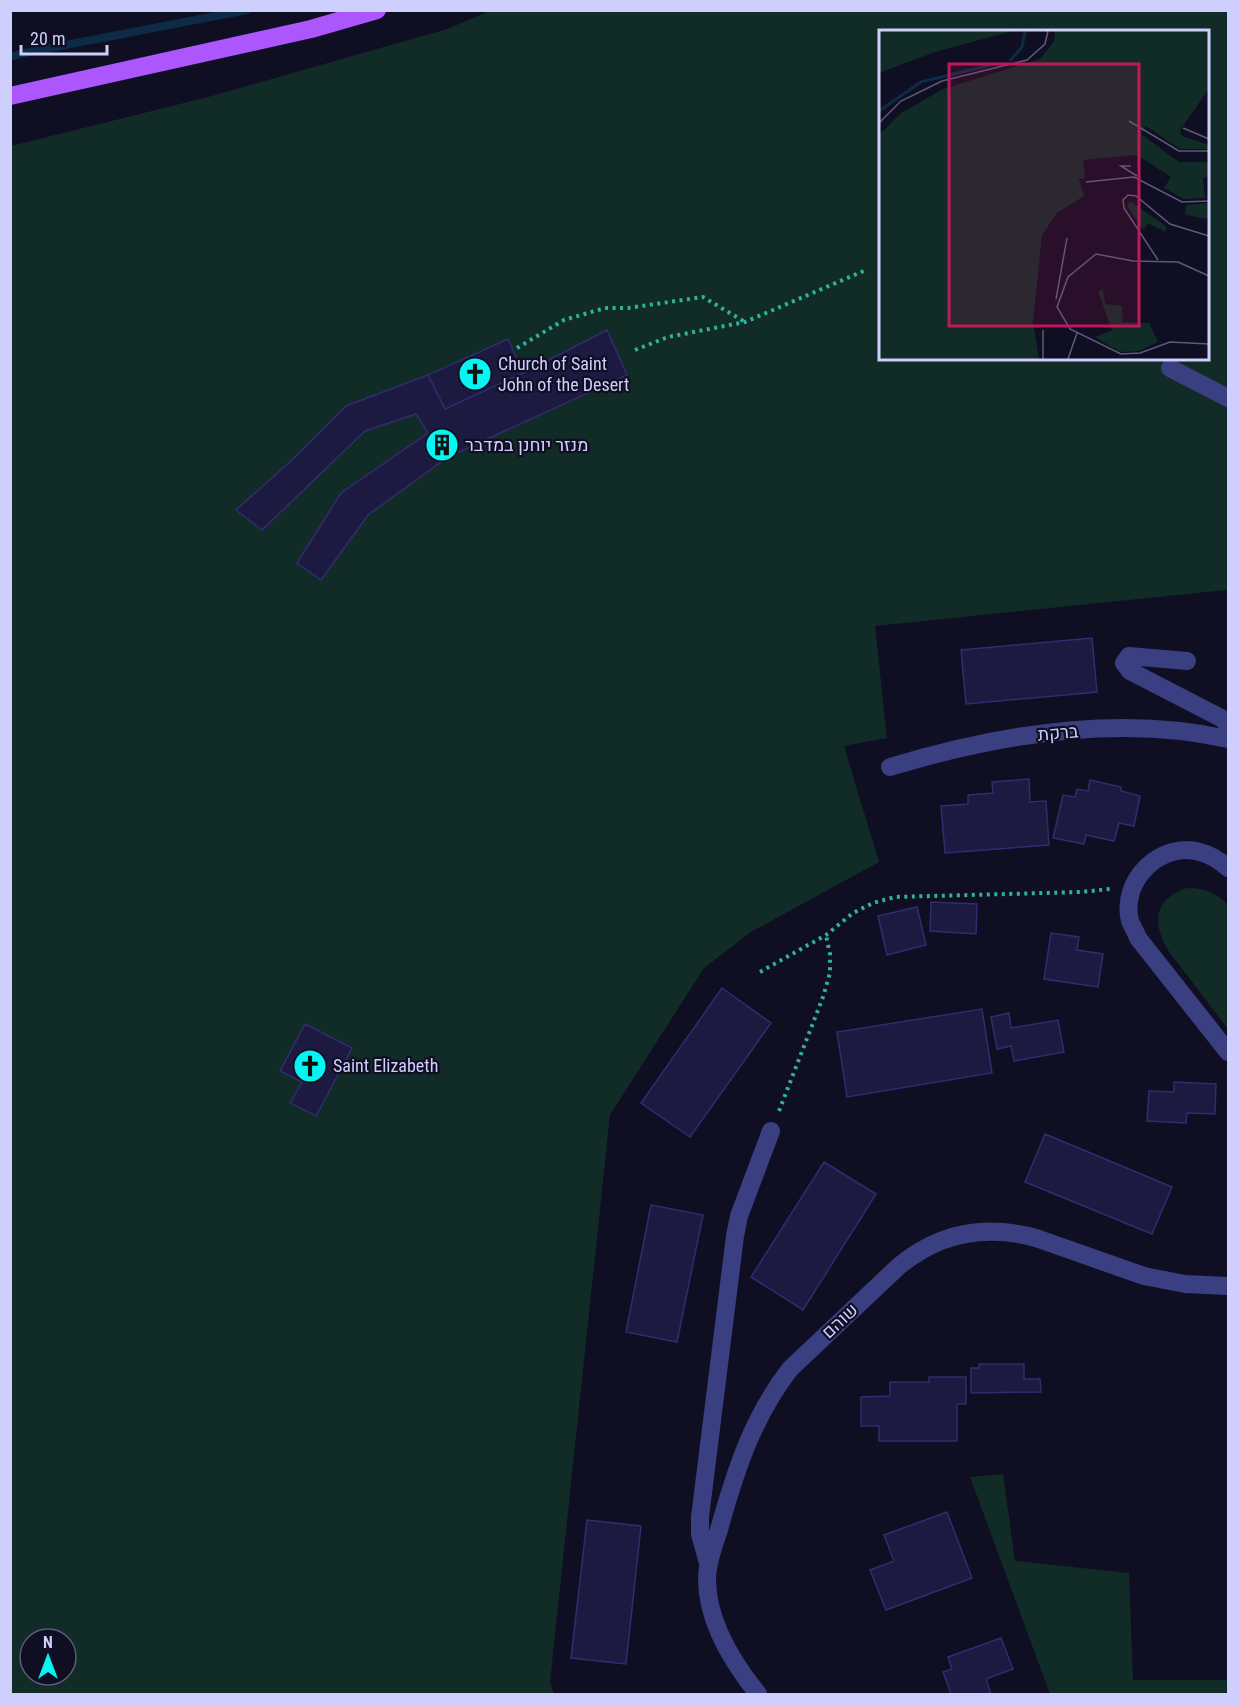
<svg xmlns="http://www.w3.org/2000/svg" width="1239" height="1705" viewBox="0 0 1239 1705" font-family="'Roboto Condensed',Heebo,sans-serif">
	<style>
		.green { fill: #112c27; fill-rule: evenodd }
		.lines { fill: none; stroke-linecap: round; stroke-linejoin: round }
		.stream { stroke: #0d2b46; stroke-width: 8 }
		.building { fill: #1d1a42; stroke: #312c6e; stroke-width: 1.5 }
		.path { stroke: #2fb29a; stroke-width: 4; stroke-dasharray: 3 4.5; stroke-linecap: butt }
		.minor { stroke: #393f80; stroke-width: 18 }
		.major { stroke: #ab57fd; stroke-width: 18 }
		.labels { text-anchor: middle; stroke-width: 4.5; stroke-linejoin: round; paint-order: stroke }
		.poi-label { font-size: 18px; fill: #cfcffe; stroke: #0f0e22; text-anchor: start }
		.street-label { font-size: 18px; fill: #cfcffe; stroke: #0f0e22 }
		.inset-river { fill: none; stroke: #0d2b46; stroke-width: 3 }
		.inset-road { fill: none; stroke: #5c5b7a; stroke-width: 1.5 }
		.view { fill: #c2185b; fill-opacity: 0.15; stroke: #c2185b; stroke-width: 3 }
		.inset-edge { fill: none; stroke: #cfcffe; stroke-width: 3 }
	</style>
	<rect width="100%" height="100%" fill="#0f0e22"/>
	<path class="green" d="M490 11H1228V591L1226 590 875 626 887 738 844 746 879 862 751 932 704 968 610 1115 550 1682 554 1694H11V146L208 97 447 29ZM880 32H1208V358H880ZM30 1639H66V1675H30Z
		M1187 888C1205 888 1216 893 1228 905V1029L1170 953C1152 925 1152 899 1187 888Z
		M1003 1474 1015 1561 1129 1573 1133 1680H1228V1694H1050L970 1477Z"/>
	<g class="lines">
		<path class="stream" d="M10 57 24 53 247 10"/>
	</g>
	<path class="building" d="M607 330 627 375 448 457 368 515 321 580 297 563 341 493 428 433 416 414 365 431 262 530 236 510 293 459 346 406 428 375 445 409 523 373Z
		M508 339 523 373 445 409 428 375Z
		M1092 638 1097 692 966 704 961 650Z
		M1029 779 1030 802 1046 801 1049 845 945 853 941 806 968 804V795L993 793 992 782Z
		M1090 780 1121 787V791L1140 796 1134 826 1119 823 1114 841 1086 835 1084 844 1053 838 1063 795 1075 797 1077 789 1088 791Z
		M931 902 977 904 976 934 930 931Z
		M917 907 926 945 887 955 878 916Z
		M1051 933 1079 937 1077 950 1103 954 1098 987 1044 979Z
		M722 988 771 1023 690 1137 641 1103Z
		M982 1009 992 1073 847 1097 837 1032Z
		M1009 1013 1011 1028 1058 1020 1064 1052 1014 1061 1011 1046 997 1049 991 1017Z
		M305 1024 352 1048 316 1116 290 1103 302 1082 280 1071Z
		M1174 1082 1216 1084 1215 1114 1187 1113 1186 1123 1147 1121 1149 1091 1174 1092Z
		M1045 1134 1172 1187 1152 1234 1025 1182Z
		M824 1162 876 1194 803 1310 751 1277Z
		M651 1205 703 1215 677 1342 626 1332Z
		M979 1364H1024V1379H1040L1041 1392 971 1393V1368H979Z
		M929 1377H966V1404H957V1441H879V1426H861V1397L890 1396V1382H929Z
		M947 1512 972 1578 886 1610 870 1570 894 1561 884 1535Z
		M587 1520 641 1526 626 1664 571 1658Z
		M1001 1638 1013 1669 986 1679 991 1694H951L943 1672 952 1669 948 1657Z"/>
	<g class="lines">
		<path class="path" d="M517 348 564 320 605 308H628L703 297 745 322
			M635 350 668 337 745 322 866 270
			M760 972 826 935 853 913 873 903 895 897 1081 892 1110 889
			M779 1111 823 997 830 973V954L826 935"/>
		<path class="minor" d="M1170 368 1228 398
			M1187 661 1129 656 1124 663 1130 671 1225 720 1228 729
			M890 767C996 735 1119 714 1228 739
			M1228 868C1220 861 1212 855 1200 852 1161 841 1120 880 1130 921 1132 926 1136 932 1138 938L1228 1052
			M708 1563 700 1534V1517L735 1236 739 1216 771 1131
			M758 1694C733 1663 707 1621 707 1579 707 1561 715 1544 720 1526 736 1469 753 1417 790 1369L899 1266C939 1233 985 1224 1036 1238L1144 1276 1185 1284 1228 1286"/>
		<path class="major" d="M10 96 311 29 377 10"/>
	</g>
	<defs>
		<symbol id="church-disc" viewBox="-11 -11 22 22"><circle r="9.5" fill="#03f6f1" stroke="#0f0e22"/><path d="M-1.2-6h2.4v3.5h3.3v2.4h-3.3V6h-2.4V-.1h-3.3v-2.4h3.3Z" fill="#111"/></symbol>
		<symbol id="building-disc" viewBox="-11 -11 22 22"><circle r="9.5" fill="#03f6f1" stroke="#0f0e22"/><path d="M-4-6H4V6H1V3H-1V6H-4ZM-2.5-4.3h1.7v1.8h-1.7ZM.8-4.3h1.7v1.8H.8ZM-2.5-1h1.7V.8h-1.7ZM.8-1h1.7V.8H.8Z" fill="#111"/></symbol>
	</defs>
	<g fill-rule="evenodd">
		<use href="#church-disc" x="456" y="355" width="38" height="38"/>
		<use href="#building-disc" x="423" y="426" width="38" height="38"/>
		<use href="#church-disc" x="291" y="1047" width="38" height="38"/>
	</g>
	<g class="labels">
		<g class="poi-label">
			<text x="498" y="370">Church of Saint<tspan x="498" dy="21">John of the Desert</tspan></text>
			<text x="465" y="451">מנזר יוחנן במדבר</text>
			<text x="333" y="1072">Saint Elizabeth</text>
		</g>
		<g class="street-label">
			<text transform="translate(1058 733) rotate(-5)" y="6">ברקת</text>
			<text transform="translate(840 1321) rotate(-43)" y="6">שוהם</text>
		</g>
	</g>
	<g transform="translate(879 30)">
		<rect width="330" height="330" fill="#0f0e22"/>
		<path d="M0 1H134L56 22 0 43ZM176 1H330V59L301 100 303 106 330 115V119H301L267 96 262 104 300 132H330V147L324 148 326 168 305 169 285 158 292 147 258 125 204 130 206 148 200 149 205 166 178 183 163 205 154 292 160 329H0V105L22 83 64 59 161 29 175 11ZM251 171 288 197 286 202 269 193 264 200 248 176ZM330 173V189L306 185 307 175ZM224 260 226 274 243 276 244 292 270 293 279 312 260 321 241 322 216 307 233 300 219 261Z" fill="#112c27"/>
		<path class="inset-river" d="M131 31 143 17 146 1M0 81 42 52 112 35"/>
		<path class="inset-road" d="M250 91 300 121H330M0 93 22 71 63 51 148 30 166 14 169 1M304 98 330 109M252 136H242L258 146M207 152 255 147 303 172 330 171M279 230 245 178 244 170 249 165 257 166 291 194 330 206M330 246 299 232 254 231 217 224 189 247 178 277 191 299 242 324 261 323 291 312 330 314M177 269 188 208M164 300V329M189 329 198 303"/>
		<path class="view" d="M70 34H260V296H70Z"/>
		<rect width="330" height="330" class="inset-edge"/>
	</g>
	<rect width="1239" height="1705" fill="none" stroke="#cfcffe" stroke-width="24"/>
	<g transform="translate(48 1657)"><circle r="28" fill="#0f0e22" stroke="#5c5b7a" stroke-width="1.5"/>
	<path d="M0-4.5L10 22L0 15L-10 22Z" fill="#03f6f1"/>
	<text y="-9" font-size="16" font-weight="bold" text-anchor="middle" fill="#cfcffe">N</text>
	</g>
	<path d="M21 45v9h86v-9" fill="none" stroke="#cfcffe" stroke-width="3"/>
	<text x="30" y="45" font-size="18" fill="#cfcffe" stroke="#0f0e22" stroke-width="4.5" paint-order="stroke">20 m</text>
</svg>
